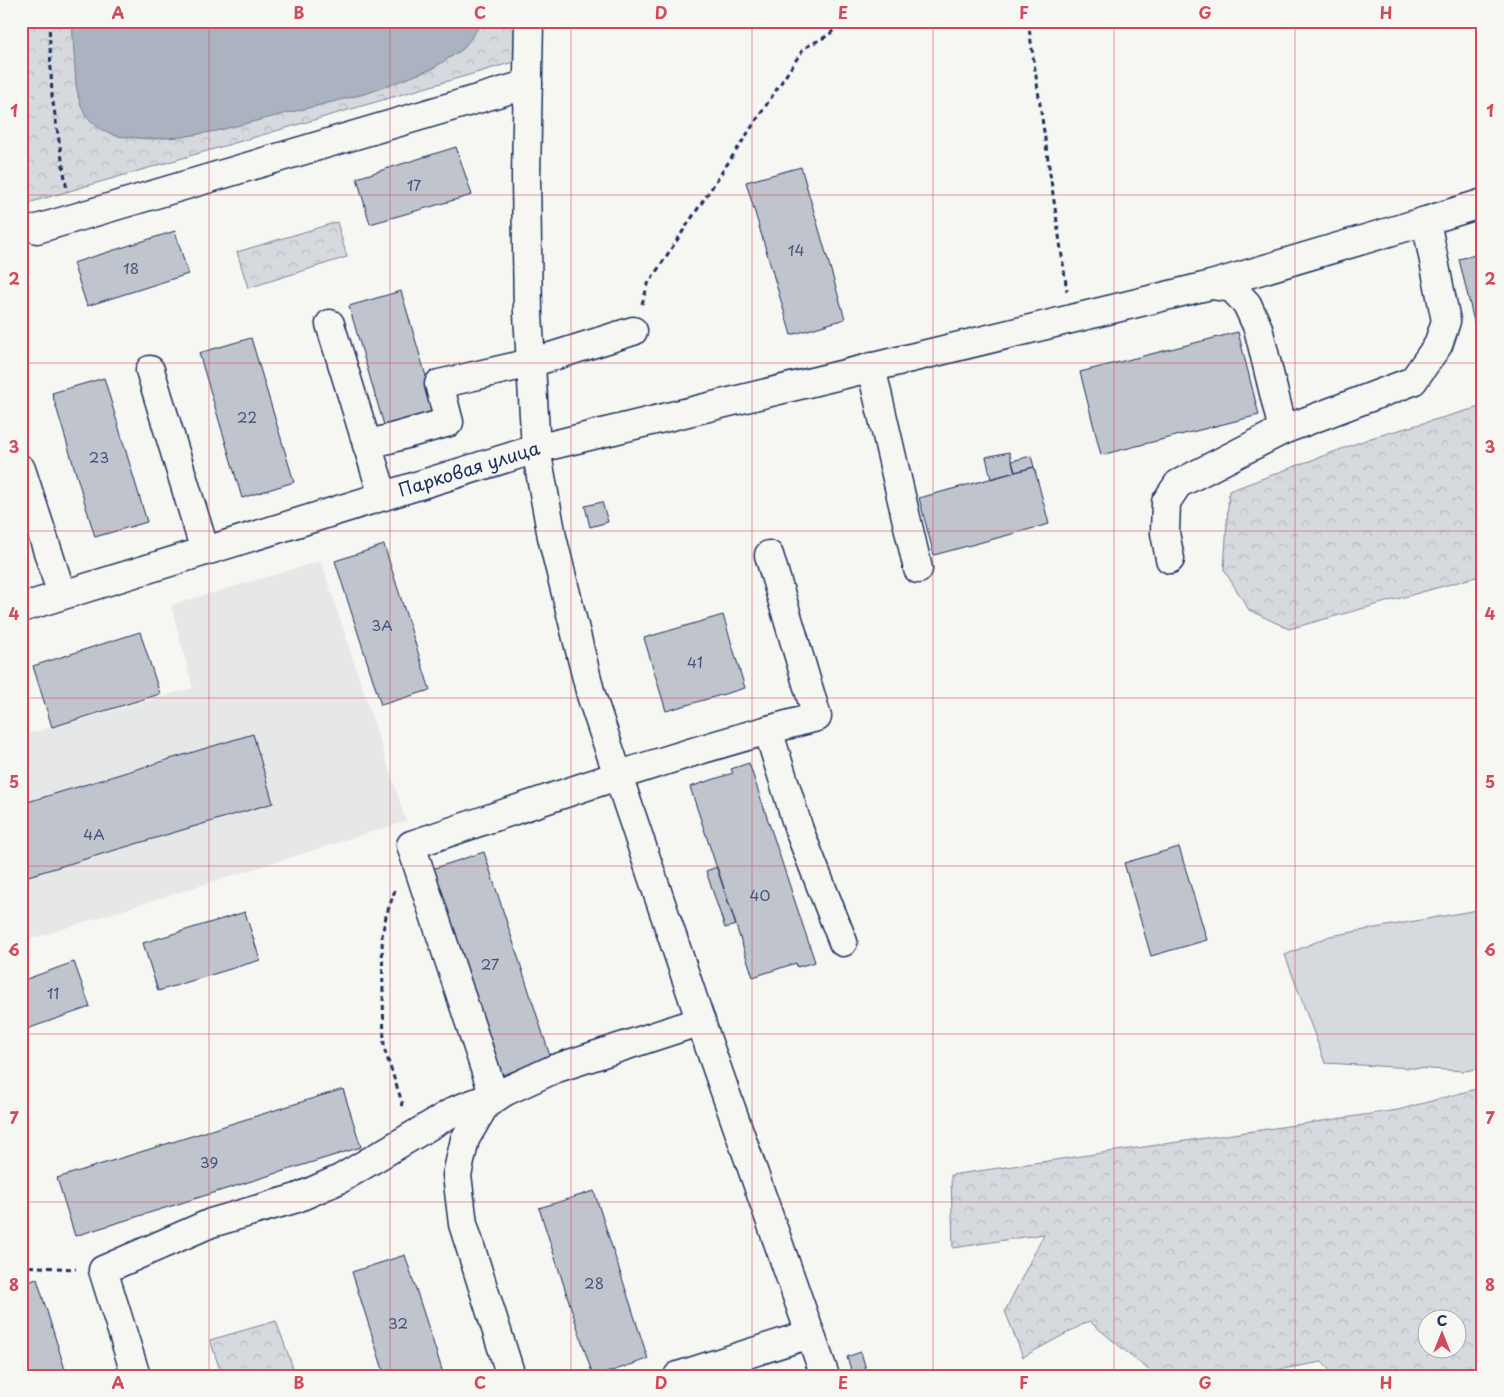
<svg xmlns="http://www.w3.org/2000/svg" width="1504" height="1397" viewBox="0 0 1504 1397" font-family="'Playpen Sans',sans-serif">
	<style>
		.built { fill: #e6e7e7 }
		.green { fill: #d6d9dd; stroke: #78849e }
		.forest { fill: url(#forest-crowns); stroke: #78849e; fill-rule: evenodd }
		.water { fill: #abb2c0; stroke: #717e99 }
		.building { fill: #c0c4cd; stroke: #1b2f5e }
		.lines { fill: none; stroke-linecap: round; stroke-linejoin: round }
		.minor-casing { stroke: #1b2f5e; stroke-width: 31 }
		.path { stroke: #1b2f5e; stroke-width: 3; stroke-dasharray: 5 4; stroke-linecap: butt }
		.minor { stroke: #f6f6f2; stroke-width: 28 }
		.grid { fill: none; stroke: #d1495b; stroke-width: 1; stroke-opacity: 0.55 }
		.labels { text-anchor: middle; stroke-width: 4.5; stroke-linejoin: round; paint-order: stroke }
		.number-label { font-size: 15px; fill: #44547a }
		.street-label { font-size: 18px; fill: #1b2f5e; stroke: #f6f6f2 }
		.neatline { fill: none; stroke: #d1495b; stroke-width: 2 }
		.grid-label { font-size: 16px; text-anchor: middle; font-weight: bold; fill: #d1495b }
	</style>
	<defs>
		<pattern id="forest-crowns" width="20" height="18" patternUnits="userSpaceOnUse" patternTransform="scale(1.25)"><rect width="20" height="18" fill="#d6d9dd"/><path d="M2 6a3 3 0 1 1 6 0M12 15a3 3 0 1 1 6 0" fill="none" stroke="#b7bbc0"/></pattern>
	</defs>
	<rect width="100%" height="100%" fill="#f6f6f2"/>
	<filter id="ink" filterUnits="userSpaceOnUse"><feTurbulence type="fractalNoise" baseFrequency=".02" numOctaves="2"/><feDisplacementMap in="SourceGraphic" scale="10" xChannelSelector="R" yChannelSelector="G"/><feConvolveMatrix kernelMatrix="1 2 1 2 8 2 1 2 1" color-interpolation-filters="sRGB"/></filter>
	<g filter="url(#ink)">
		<path class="built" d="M321 561 406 821 21 942V736L193 688 171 605Z"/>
		<path class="green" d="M1483 909V1068L1464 1071 1325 1063 1285 955 1330 936Z"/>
		<path class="forest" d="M21 21H517V61L21 205Z
			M337 222 347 257 248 288 237 252Z
			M1483 406V575L1289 629 1249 610 1224 570 1229 491 1371 438Z
			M1483 1087V1376H1335L1322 1362 1242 1376H1156L1089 1321 1023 1357 1005 1311 1044 1234 953 1248 951 1175 1398 1110ZM1426 1320H1456V1350H1426Z
			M276 1321 296 1376H222L210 1340Z"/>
		<path class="water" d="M72 21H483L463 49 432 69 368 93 216 131 182 137 148 139 116 136 100 129 86 117 80 103 76 85Z"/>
		<path class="building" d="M456 147 472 195 370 224 357 178Z
			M801 167 845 319 791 335 746 182Z
			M175 231 188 274 87 306 73 263Z
			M1483 253V337L1478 338 1459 259Z
			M401 291 438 417 386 432 349 306Z
			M1238 332 1259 415 1101 455 1080 372Z
			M251 338 294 482 242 498 199 353Z
			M104 378 147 522 95 537 52 393Z
			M1009 452 1015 472 991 479 986 457Z
			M1031 456 1034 467 1015 472 1012 461Z
			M1034 467 1049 524 934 555 919 498Z
			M602 502 608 522 590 527 585 506Z
			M384 545 430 690 381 705 335 561Z
			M723 615 745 688 666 711 644 638Z
			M140 632 160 694 52 727 33 666Z
			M253 734 273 803 25 877 21 866V804Z
			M749 763 815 962 797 967 796 963 753 977 690 787 733 773 731 769Z
			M1179 847 1207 940 1151 956 1124 863Z
			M484 852 551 1059 496 1077 429 870Z
			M717 867 736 925 725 928 706 871Z
			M245 912 260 960 158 991 143 943Z
			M74 962 90 1007 21 1031V981Z
			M343 1089 361 1147 75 1236 57 1178Z
			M594 1191 648 1359 597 1376H593L539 1208Z
			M405 1255 444 1376H385L352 1272Z
			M37 1279 67 1376H21V1284Z
			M861 1352 868 1376H853L847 1357Z"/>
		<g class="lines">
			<defs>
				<g id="minor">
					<path d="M529 21 526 177 528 314 536 449 552 537 591 695 707 1040 825 1376"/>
					<path d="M37 229 528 84"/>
					<path d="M1211 285 1426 221"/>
					<path d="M330 324 383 496"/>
					<path d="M871 367 918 569"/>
					<path d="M150 370 205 551"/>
					<path d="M367 445 449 422 439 384 531 363 633 331"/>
					<path d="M21 469 62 595"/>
					<path d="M1170 559 1165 533 1166 502 1178 484 1283 430 1413 381 1438 345 1446 321 1426 221 1483 203"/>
					<path id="s1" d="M21 608 536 449 1211 285 1232 288 1247 304 1258 328 1283 430"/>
					<path d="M768 730 799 830 843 942"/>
					<path d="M494 1096 411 845C546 800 680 752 817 717L769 555"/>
					<path d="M136 1376 103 1270 211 1223 297 1198 340 1179 456 1110 504 1092"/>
					<path d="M511 1376 463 1224 457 1175 465 1139 485 1105 504 1092 554 1069 701 1021"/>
					<path d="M678 1376 810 1334"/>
				</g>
			</defs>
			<use href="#minor" class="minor-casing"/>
			<path class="path" d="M49 21 52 96 67 191
				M1028 21 1067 291
				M642 304 648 284 804 48 829 35 841 21
				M395 890 386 916 382 935 384 1048 402 1102 401 1109
				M21 1266 76 1269"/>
			<use href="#minor" class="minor"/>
		</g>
	</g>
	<path class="grid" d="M209 21V1376M390 21V1376M571 21V1376M752 21V1376M933 21V1376M1114 21V1376M1295 21V1376M21 195H1483M21 363H1483M21 531H1483M21 698H1483M21 866H1483M21 1034H1483M21 1202H1483"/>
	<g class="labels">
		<g class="number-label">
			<text x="414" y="191">17</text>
			<text x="796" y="256">14</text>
			<text x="131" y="274">18</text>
			<text x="247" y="423">22</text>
			<text x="99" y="463">23</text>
			<text x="382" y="631">3А</text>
			<text x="695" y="668">41</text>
			<text x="94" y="840">4А</text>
			<text x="760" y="901">40</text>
			<text x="490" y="970">27</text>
			<text x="53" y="999">11</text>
			<text x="209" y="1168">39</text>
			<text x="594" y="1289">28</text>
			<text x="398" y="1329">32</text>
		</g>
		<g class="street-label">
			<text dy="6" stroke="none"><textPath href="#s1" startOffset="469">Парковая улица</textPath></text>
		</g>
	</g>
	<rect width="1504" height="1397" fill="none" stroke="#f6f6f2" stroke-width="55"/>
	<g transform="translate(1442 1334)"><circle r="24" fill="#f6f6f2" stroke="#9ea6b7"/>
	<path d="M0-4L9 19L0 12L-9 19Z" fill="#d1495b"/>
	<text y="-8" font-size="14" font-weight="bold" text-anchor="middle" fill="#1b2f5e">С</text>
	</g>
	<rect x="28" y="28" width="1448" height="1342" class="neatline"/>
	<g class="grid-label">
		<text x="118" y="19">A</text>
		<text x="299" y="19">B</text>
		<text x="480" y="19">C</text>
		<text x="661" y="19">D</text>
		<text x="843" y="19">E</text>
		<text x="1024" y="19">F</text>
		<text x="1205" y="19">G</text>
		<text x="1386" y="19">H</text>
		<text x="14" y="117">1</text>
		<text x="1490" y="117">1</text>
		<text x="14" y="285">2</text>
		<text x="1490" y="285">2</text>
		<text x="14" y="453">3</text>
		<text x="1490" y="453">3</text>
		<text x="14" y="620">4</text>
		<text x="1490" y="620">4</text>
		<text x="14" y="788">5</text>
		<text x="1490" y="788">5</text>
		<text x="14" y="956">6</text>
		<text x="1490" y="956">6</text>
		<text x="14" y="1124">7</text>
		<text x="1490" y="1124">7</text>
		<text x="14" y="1291">8</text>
		<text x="1490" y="1291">8</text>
		<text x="118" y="1389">A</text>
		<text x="299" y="1389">B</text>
		<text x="480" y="1389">C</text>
		<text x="661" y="1389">D</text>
		<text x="843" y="1389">E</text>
		<text x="1024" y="1389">F</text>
		<text x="1205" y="1389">G</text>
		<text x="1386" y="1389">H</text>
	</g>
</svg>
